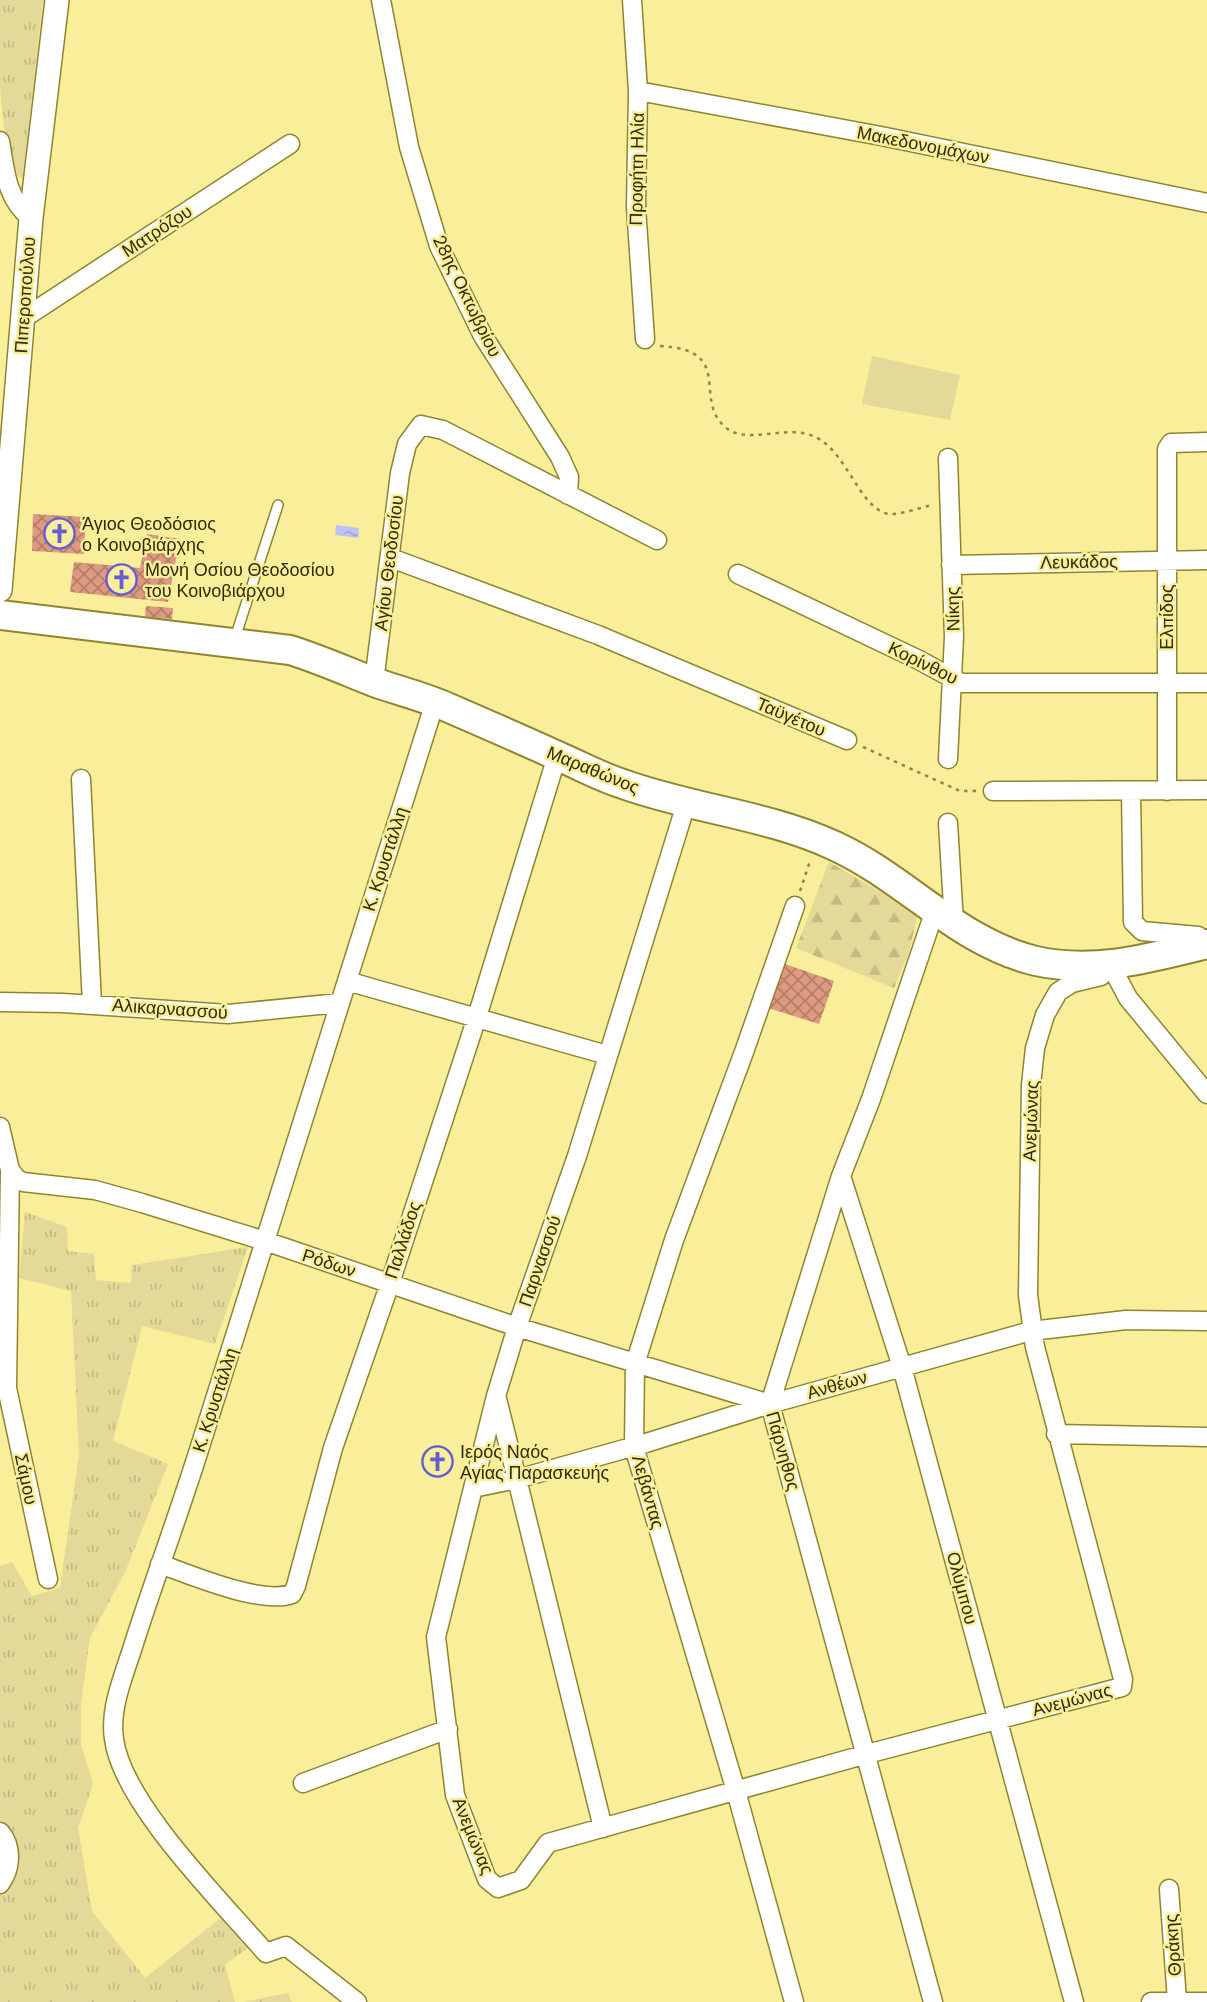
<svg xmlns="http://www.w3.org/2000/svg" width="1207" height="2002" viewBox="0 0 1207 2002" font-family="'DM Sans',sans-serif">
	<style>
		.grass { fill: url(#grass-tufts) }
		.forest { fill: url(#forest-firs) }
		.pitch { fill: #e3da99 }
		.water { fill: url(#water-ripples) }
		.building { fill: url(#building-cross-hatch) }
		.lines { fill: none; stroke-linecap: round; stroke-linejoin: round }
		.service-casing { stroke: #90852f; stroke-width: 12 }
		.minor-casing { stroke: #90852f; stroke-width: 21 }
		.tertiary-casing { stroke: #90852f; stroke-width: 26 }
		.primary-casing { stroke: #90852f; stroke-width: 32 }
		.path { stroke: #8e864a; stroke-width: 2.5; stroke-dasharray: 3.5 5; stroke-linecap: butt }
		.service { stroke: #fff; stroke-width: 9 }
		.minor { stroke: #fff; stroke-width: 18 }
		.tertiary { stroke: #fff; stroke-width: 23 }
		.primary { stroke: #fff; stroke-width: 28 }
		.labels { text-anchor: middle; stroke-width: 5; stroke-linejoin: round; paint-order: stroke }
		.street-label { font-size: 18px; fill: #302b06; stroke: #f9ee99 }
		.poi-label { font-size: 18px; fill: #302b06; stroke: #f9ee99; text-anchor: start }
	</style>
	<defs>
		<pattern id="grass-tufts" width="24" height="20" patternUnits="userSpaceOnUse" patternTransform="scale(1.75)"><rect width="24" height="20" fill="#e3da99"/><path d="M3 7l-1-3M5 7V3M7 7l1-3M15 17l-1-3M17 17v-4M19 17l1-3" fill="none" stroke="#c3bb82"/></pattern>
		<pattern id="forest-firs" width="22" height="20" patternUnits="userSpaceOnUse" patternTransform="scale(1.75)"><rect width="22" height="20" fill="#e3da99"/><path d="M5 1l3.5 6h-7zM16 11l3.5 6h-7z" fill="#c3bb82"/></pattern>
		<pattern id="water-ripples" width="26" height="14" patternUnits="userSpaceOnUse" patternTransform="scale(1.75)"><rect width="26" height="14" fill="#bec1f5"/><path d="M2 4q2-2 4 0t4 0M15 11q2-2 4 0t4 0" fill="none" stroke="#a4a6d1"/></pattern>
		<pattern id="building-cross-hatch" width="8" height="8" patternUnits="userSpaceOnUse" patternTransform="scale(1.75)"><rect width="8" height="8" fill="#de9a80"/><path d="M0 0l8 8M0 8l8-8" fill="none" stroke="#b47e67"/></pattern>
	</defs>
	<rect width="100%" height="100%" fill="#f9ee99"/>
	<path class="grass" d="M0 0H43L23 178 19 177 15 171 4 128 0 88Z
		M25 1212 67 1227 68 1251 94 1254 96 1280 131 1283 132 1265 248 1247 215 1344 142 1326 113 1441 168 1464 126 1570 90 1638 81 1703V1744L93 1784 78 1828 92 1911 145 1978 223 1916 249 1947 225 1965 235 2002H0V1892C22 1866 23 1844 0 1820V1566L12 1562 32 1596 60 1588 79 1454 71 1291 19 1278Z
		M288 1993 292 2002H243Z"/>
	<path class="forest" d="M829 862 879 891 917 917 909 952 894 988 796 948Z"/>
	<path class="pitch" d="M872 356 960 375 950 420 862 404Z"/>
	<path class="water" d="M336 525 359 528 358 538 335 535Z"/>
	<path class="building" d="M33 514 86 517 84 554 32 551Z
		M147 534 180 539 168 602 70 592 74 562 140 568Z
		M146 606 173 608 172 619 145 617Z
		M785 964 834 981 819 1024 768 1008Z"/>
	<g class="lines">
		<defs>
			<path id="service" d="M235 638 278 505"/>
			<path id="minor" d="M381 0 409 147 439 246 483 336 560 457 569 477 568 495
				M632 0 638 91 636 207 645 339
				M638 91 881 136 1207 203
				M0 141C5 170 6 199 31 218
				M24 318 290 144
				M948 458 954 637 948 759
				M391 558 598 635 847 740
				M951 565 1207 560
				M738 574 919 660 961 683H1207
				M374 682 400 473 407 444 421 425 443 430 657 540
				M81 779 92 1004
				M993 791 1207 790
				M1131 791 1133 922 1142 931 1198 936 1202 945
				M1167 791V449L1171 443 1207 442
				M687 801 577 1156 517 1327 496 1396 436 1637 455 1795 487 1879 498 1888 521 1880 548 1843 867 1754 1122 1687 1123 1679 1035 1347 1028 1295 1031 1085 1035 1048 1045 1015 1058 992 1072 983 1101 976 1111 966 1128 998 1207 1094
				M948 823 954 923
				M347 981 607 1055
				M0 1002 63 1003 228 1014 339 1003
				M0 1127 10 1170 7 1388 48 1579
				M10 1170 16 1178 23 1182 95 1190 142 1203 265 1241 517 1327 770 1404
				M841 1176 902 1367 1074 2002
				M497 1399 517 1479 646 1443 770 1404 1031 1331 1126 1320 1207 1321
				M1056 1434 1207 1437
				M473 1488 517 1479 603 1828
				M160 1564C191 1575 261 1605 292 1594L296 1586 333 1448 390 1283 477 1017 557 756
				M303 1783 448 1729
				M0 1832C13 1847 11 1869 0 1884
				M1169 1889 1177 2001
				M357 2002 286 1946 266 1953C223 1903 122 1803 114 1739 109 1706 126 1671 135 1640 155 1578 178 1516 198 1453 278 1203 354 952 435 702
				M794 2002 736 1791 634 1447 635 1364 674 1240 744 1052 795 906
				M933 2002 770 1404 841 1176 871 1099 935 910
				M1151 2002H1207"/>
			<path id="tertiary" d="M0 590 31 218 57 0"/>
			<path id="primary" d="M0 615 290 650C319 659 346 671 374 682 399 691 425 697 449 708 486 724 523 740 560 757 581 766 601 777 623 784 692 809 769 815 835 846 905 878 959 943 1036 961 1095 974 1150 958 1207 944"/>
		</defs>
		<use href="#service" class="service-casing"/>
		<use href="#minor" class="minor-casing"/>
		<use href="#tertiary" class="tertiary-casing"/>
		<use href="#primary" class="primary-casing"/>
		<path class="path" d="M660 346C736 350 692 398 725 427 747 446 785 424 813 436 847 449 860 512 890 514 904 514 918 508 932 505
			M863 747 960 791H976
			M800 891 810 861"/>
		<use href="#service" class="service"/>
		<use href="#minor" class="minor"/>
		<use href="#tertiary" class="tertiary"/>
		<use href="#primary" class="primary"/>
	</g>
	<defs>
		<symbol id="church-ring" viewBox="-11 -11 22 22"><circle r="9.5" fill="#f9ee99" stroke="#655dd6" stroke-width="1.5"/><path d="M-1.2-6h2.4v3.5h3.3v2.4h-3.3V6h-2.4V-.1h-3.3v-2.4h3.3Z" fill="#655dd6"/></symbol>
	</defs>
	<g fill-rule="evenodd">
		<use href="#church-ring" x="42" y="516" width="35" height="35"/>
		<use href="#church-ring" x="104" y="562" width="35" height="35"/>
		<use href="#church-ring" x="420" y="1444" width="35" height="35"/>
	</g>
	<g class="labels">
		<g class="street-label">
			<text transform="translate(923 145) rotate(11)" y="6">Μακεδονομάχων</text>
			<text transform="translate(637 169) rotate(-89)" y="6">Προφήτη Ηλία</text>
			<text transform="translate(157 231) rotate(-33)" y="6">Ματρόζου</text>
			<text transform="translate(25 295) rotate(-86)" y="6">Πιπεροπούλου</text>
			<text transform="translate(467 296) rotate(64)" y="6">28ης Οκτωβρίου</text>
			<text transform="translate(1079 562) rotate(-1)" y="6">Λευκάδος</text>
			<text transform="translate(389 563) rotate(-83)" y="6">Αγίου Θεοδοσίου</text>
			<text transform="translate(953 609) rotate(-91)" y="6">Νίκης</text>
			<text transform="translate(1167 617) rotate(-90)" y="6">Ελπίδος</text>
			<text transform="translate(923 663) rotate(26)" y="6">Κορίνθου</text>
			<text transform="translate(791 717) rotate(23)" y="6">Ταϋγέτου</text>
			<text transform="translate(593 770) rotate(22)" y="6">Μαραθώνος</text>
			<text transform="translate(385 859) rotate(-72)" y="6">Κ. Κρυστάλλη</text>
			<text transform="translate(170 1009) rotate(4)" y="6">Αλικαρνασσού</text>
			<text transform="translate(1031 1121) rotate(-88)" y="6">Ανεμώνας</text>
			<text transform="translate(403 1240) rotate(-72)" y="6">Παλλάδος</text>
			<text transform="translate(540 1261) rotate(-71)" y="6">Παρνασσού</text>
			<text transform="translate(329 1263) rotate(18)" y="6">Ρόδων</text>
			<text transform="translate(837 1385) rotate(-16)" y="6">Ανθέων</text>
			<text transform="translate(215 1400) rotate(-72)" y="6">Κ. Κρυστάλλη</text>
			<text transform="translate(783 1451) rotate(74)" y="6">Πάρνηθος</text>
			<text transform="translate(26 1479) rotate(78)" y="6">Σάμου</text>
			<text transform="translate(648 1492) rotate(74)" y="6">Λεβάντας</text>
			<text transform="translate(962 1588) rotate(75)" y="6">Ολύμπου</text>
			<text transform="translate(1072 1700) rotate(-15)" y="6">Ανεμώνας</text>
			<text transform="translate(473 1836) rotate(68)" y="6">Ανεμώνας</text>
			<text transform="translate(1173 1945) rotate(-94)" y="6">Θράκης</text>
		</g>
		<g class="poi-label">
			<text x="82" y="530">Άγιος Θεοδόσιος<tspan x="82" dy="21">ο Κοινοβιάρχης</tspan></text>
			<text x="145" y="576">Μονή Οσίου Θεοδοσίου<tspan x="145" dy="21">του Κοινοβιάρχου</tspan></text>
			<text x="460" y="1458">Ιερός Ναός<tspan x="460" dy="21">Αγίας Παρασκευής</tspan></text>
		</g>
	</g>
</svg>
